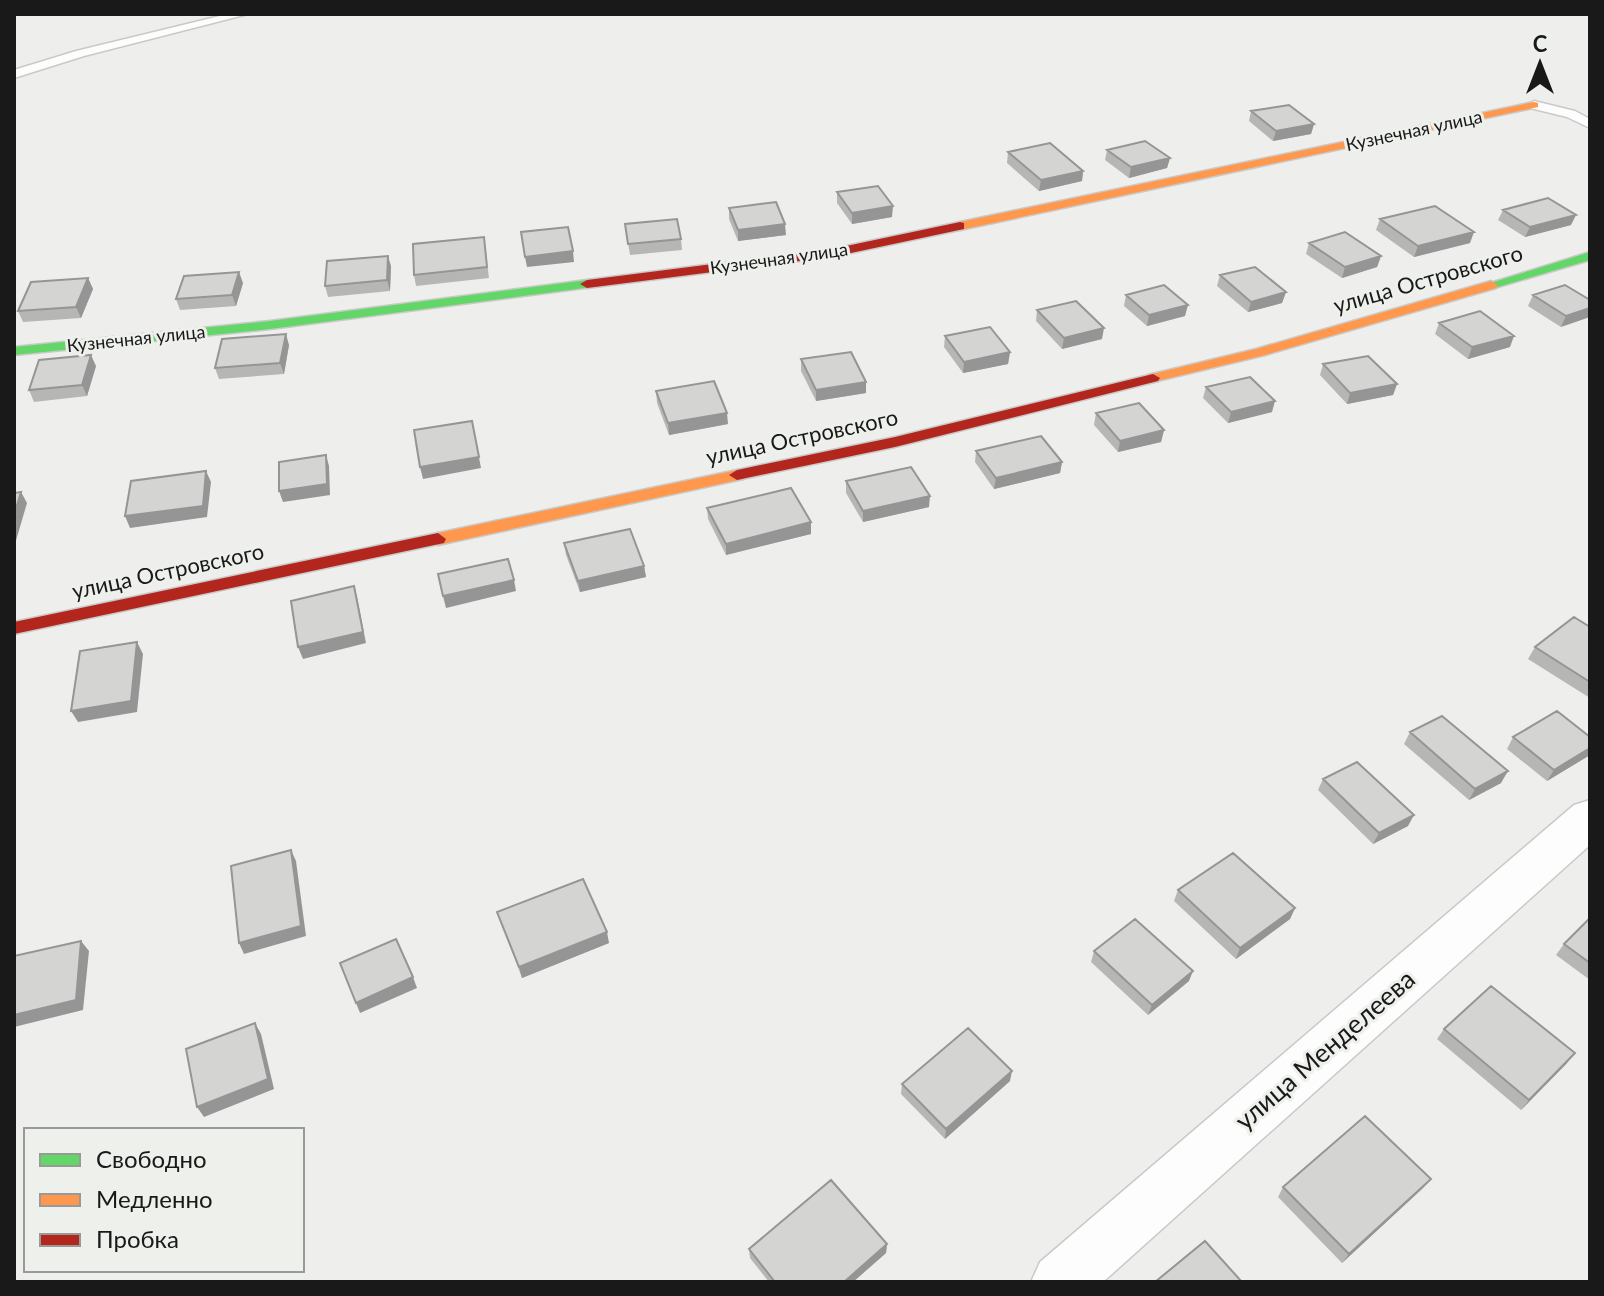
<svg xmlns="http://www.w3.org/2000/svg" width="1604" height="1296" viewBox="0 0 1604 1296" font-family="Lato,sans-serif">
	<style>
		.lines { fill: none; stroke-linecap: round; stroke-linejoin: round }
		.lane-casing { stroke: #c9cac8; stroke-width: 3 }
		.street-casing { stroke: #c9cac8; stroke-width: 3 }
		.fast-casing { stroke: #c9cac8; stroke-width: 3 }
		.slow-casing { stroke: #c9cac8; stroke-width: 3 }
		.jam-casing { stroke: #c9cac8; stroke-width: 3 }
		.lane { fill: #fcfdfc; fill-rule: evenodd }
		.street { fill: #fcfdfc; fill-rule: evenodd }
		.fast { fill: #63d668; fill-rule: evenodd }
		.slow { fill: #ff974d; fill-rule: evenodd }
		.jam { fill: #b3261e; fill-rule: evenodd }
		.wall { fill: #b6b7b5 }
		.shaded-wall { fill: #949594 }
		.building { fill: #d4d5d3; stroke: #949594; stroke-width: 2 }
		.labels { text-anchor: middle; stroke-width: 6; stroke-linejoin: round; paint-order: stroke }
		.far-street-label { font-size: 18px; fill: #181918; stroke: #eef0ec }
		.street-label { font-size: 22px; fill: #181918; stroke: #eef0ec }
		.near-street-label { font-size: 26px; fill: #181918; stroke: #eef0ec }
	</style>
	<rect width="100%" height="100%" fill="#eeefed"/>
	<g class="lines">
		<defs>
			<path id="lane" d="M228 14H248L84 56 14 78V70L76 51Z
				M1534 101 1575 111 1590 119V128L1567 117 1530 108 1528 105Z"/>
			<path id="street" d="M1590 800V845L1103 1282H1031L1040 1262 1574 805Z"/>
			<path id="fast" d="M1590 252V260L1491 289 1484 285Z
				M587 280 594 284 592 287 270 329 14 355V347L270 321Z"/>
			<path id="slow" d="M1534 102 1538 103V107L960 230 954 226 960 222Z
				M1491 281 1498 285 1496 288 1265 355 1153 382 1146 378 1148 375 1256 349Z
				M737 470 743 471 745 475 743 479 438 545 430 539 438 533Z"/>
			<path id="jam" d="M960 222 964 223V229L832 257 587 288 580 284 587 280 832 249Z
				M1153 374 1160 378 1158 381 895 447 737 480 729 475 737 470 895 437Z
				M438 533 446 539 444 543 14 634V622Z"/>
		</defs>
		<use href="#lane" class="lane-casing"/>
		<use href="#street" class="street-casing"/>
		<use href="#fast" class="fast-casing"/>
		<use href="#slow" class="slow-casing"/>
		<use href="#jam" class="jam-casing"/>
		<use href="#lane" class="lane"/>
		<use href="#street" class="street"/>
		<use href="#fast" class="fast"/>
		<use href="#slow" class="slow"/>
		<use href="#jam" class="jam"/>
	</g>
	<path class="wall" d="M1251 111 1314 124 1311 134 1273 141 1249 121Z
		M1107 150 1170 158 1167 168 1129 178 1105 160Z
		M1008 152 1083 171 1082 181 1039 191 1007 163Z
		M837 192 892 217 852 224 837 203Z
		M729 208 786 235 738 241 729 219Z
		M1503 210 1571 225 1525 237 1498 220Z
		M1380 219 1470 243 1414 257 1376 230Z
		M625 224 681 239 682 250 630 255Z
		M484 237 489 278 416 286 414 275Z
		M1309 243 1381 256 1377 267 1342 278 1306 254Z
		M391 266 390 291 328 297 325 286Z
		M1220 275 1286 292 1282 303 1248 312 1217 286Z
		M88 278 93 289 81 318 23 322 18 311Z
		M243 283 236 306 180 310 176 299Z
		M1126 295 1185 316 1147 326 1124 306Z
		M1533 295 1590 300 1561 327 1528 306Z
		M1037 310 1102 339 1062 349 1036 321Z
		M1439 323 1510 347 1468 359 1435 334Z
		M945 336 1010 352 1008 364 963 373 944 347Z
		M289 345 284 374 219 379 215 368Z
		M801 359 866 382V393L816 401 801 371Z
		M1323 364 1397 384 1393 395 1347 404 1320 375Z
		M96 366 87 396 34 402 29 390Z
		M1206 387 1272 412 1228 423 1203 398Z
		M656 391 728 424 669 435 657 403Z
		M1096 413 1164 430 1161 442 1118 452 1094 425Z
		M976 451 1062 462 1060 473 994 489 975 462Z
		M846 481 929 507 863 522 846 493Z
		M707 508 811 534 726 555 708 519Z
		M564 543 644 566 646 577 580 592 566 555Z
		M1590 627V698L1528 659 1535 647Z
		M1410 732 1501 783 1469 800 1404 744Z
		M1513 737H1590V755L1547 781 1507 749Z
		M1323 779 1408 826 1373 844 1318 790Z
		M1178 890 1295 908 1290 919 1236 959 1174 901Z
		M497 912 609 943 522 978Z
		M1590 918V980L1556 955 1564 944Z
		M1094 951 1189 981 1148 1015 1091 962Z
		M1444 1029 1567 1063 1521 1110 1437 1039Z
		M1010 1081 945 1139 901 1094 902 1084Z
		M1283 1187 1423 1188 1342 1263 1278 1197Z
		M887 1244 886 1253 853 1282H769L750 1258 749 1249Z"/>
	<path class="shaded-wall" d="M1314 124 1311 134 1273 141 1276 131Z
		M1170 158 1167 168 1129 178 1131 167Z
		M1083 171 1082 181 1039 191 1041 180Z
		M893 206 892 217 852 224V213Z
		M1576 215 1571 225 1525 237 1530 227Z
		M785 224 786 235 738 241V230Z
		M1474 232 1470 243 1414 257 1418 246Z
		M573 251 574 262 527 267 525 257Z
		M388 256 391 266 390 291 387 280Z
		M1381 256 1377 267 1342 278 1345 267Z
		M239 272 243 283 236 306 232 295Z
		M88 278 93 289 81 318 76 307Z
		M1286 292 1282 303 1248 312 1251 302Z
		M1188 305 1185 316 1147 326 1149 315Z
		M1590 308V317L1561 327 1566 316Z
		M1104 328 1102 339 1062 349 1064 338Z
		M286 334 289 345 284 374 280 363Z
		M1514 336 1510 347 1468 359 1472 347Z
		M1010 352 1008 364 963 373 964 362Z
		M91 355 96 366 87 396 82 385Z
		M866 382V393L816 401V390Z
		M1397 384 1393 395 1347 404 1350 393Z
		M1275 401 1272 412 1228 423 1231 412Z
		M727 413 728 424 669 435 668 423Z
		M472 421 481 468 423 479 420 467Z
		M1164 430 1161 442 1118 452 1120 441Z
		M326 455 329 466 330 495 283 502 279 491Z
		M1062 462 1060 473 994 489 996 478Z
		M206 471 211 482 207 517 130 528 125 516Z
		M21 492 27 503 15 544 14 515Z
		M930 496 929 507 863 522V511Z
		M811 522V534L726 555V544Z
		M644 566 646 577 580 592 578 581Z
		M514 580 516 591 446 608 443 596Z
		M354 586 357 597 366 643 303 659 298 647Z
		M137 642 143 654 137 712 78 722 71 711Z
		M1590 748V755L1547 781 1554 770Z
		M1508 771 1501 783 1469 800 1475 789Z
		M1414 815 1408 826 1373 844 1379 833Z
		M291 850 296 861 306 936 244 954 239 943Z
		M1295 908 1290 919 1236 959 1240 948Z
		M607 932 609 943 522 978 519 967Z
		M81 941 89 951 83 1010 14 1027V1015Z
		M1193 971 1189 981 1148 1015 1152 1005Z
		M413 977 417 988 360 1013 356 1003Z
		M255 1023 261 1034 274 1089 204 1117 197 1107Z
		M1575 1053 1567 1063 1521 1110 1529 1100Z
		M1012 1071 1010 1081 945 1139 946 1129Z
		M1431 1179 1423 1188 1342 1263 1349 1254Z
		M887 1244 886 1253 853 1282H844Z"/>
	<path class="building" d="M1289 105 1314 124 1276 131 1251 111Z
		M1145 141 1170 158 1131 167 1107 150Z
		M1050 143 1083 171 1041 180 1008 152Z
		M878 186 893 206 852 213 837 192Z
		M1548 198 1576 215 1530 227 1503 210Z
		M776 202 785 224 738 230 729 208Z
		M1435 206 1474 232 1418 246 1380 219Z
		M677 219 681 239 628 244 625 224Z
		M568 227 573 251 525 257 521 232Z
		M1345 232 1381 256 1345 267 1309 243Z
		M484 237 487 267 414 275 413 244Z
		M388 256 387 280 325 286 327 261Z
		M1255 267 1286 292 1251 302 1220 275Z
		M239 272 232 295 176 299 184 276Z
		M88 278 76 307 18 311 31 282Z
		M1164 285 1188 305 1149 315 1126 295Z
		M1565 285 1590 300V308L1566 316 1533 295Z
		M1076 301 1104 328 1064 338 1037 310Z
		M1480 311 1514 336 1472 347 1439 323Z
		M990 327 1010 352 964 362 945 336Z
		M286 334 280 363 215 368 222 339Z
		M851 352 866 382 816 390 801 359Z
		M91 355 82 385 29 390 39 360Z
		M1368 356 1397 384 1350 393 1323 364Z
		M1250 377 1275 401 1231 412 1206 387Z
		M714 381 727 413 668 423 656 391Z
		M1139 403 1164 430 1120 441 1096 413Z
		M472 421 479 457 420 467 414 430Z
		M1041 436 1062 462 996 478 976 451Z
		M326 455 327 484 279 491V462Z
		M911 467 930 496 863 511 846 481Z
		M206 471 203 506 125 516 131 481Z
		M791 488 811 522 726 544 707 508Z
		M21 492 14 515V493Z
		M630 529 644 566 578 581 564 543Z
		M508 559 514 580 443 596 438 574Z
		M354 586 363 632 298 647 291 601Z
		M1574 617 1590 627V682L1535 647Z
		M137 642 131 701 71 711 80 651Z
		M1557 711 1590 737V748L1554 770 1513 737Z
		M1442 716 1508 771 1475 789 1410 732Z
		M1357 762 1414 815 1379 833 1323 779Z
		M291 850 301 926 239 943 231 866Z
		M1233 853 1295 908 1240 948 1178 890Z
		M583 879 607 932 519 967 497 912Z
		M1590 918V963L1564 944Z
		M1135 919 1193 971 1152 1005 1094 951Z
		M396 939 413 977 356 1003 340 963Z
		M81 941 76 1000 14 1015V956Z
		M1491 986 1575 1053 1529 1100 1444 1029Z
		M255 1023 268 1079 197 1107 186 1049Z
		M968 1028 1012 1071 946 1129 902 1084Z
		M1365 1116 1431 1179 1349 1254 1283 1187Z
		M831 1180 887 1244 844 1282H775L749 1249Z
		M1205 1241 1242 1282H1155Z"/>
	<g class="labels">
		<g class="far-street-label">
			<text transform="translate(1414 131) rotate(-12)" y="6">Кузнечная улица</text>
			<text transform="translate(779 259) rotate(-8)" y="6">Кузнечная улица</text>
			<text transform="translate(136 339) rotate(-6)" y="6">Кузнечная улица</text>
		</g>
		<g class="street-label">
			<text transform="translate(1428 279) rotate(-16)" y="8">улица Островского</text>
			<text transform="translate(802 437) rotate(-12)" y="8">улица Островского</text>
			<text transform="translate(168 571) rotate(-12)" y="8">улица Островского</text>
		</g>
		<g class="near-street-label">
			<text transform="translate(1325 1050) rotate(-41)" y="9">улица Менделеева</text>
		</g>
	</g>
	<rect width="1604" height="1296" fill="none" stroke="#181918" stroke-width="32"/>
	<rect x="24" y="1128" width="280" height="144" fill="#eef0ec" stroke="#989a97" stroke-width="2"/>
	<rect x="40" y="1154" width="40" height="12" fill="#63d668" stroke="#989a97" stroke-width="2"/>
	<text x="96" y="1168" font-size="24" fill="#181918">Свободно</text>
	<rect x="40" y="1194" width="40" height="12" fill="#ff974d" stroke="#989a97" stroke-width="2"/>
	<text x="96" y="1208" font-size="24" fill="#181918">Медленно</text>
	<rect x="40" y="1234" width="40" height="12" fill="#b3261e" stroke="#989a97" stroke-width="2"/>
	<text x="96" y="1248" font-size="24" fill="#181918">Пробка</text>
	<g transform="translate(1540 64)" stroke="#eef0ec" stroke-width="6" paint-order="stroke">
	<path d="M0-6L14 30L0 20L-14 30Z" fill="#181918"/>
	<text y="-12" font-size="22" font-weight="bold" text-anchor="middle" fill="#181918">С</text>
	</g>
</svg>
